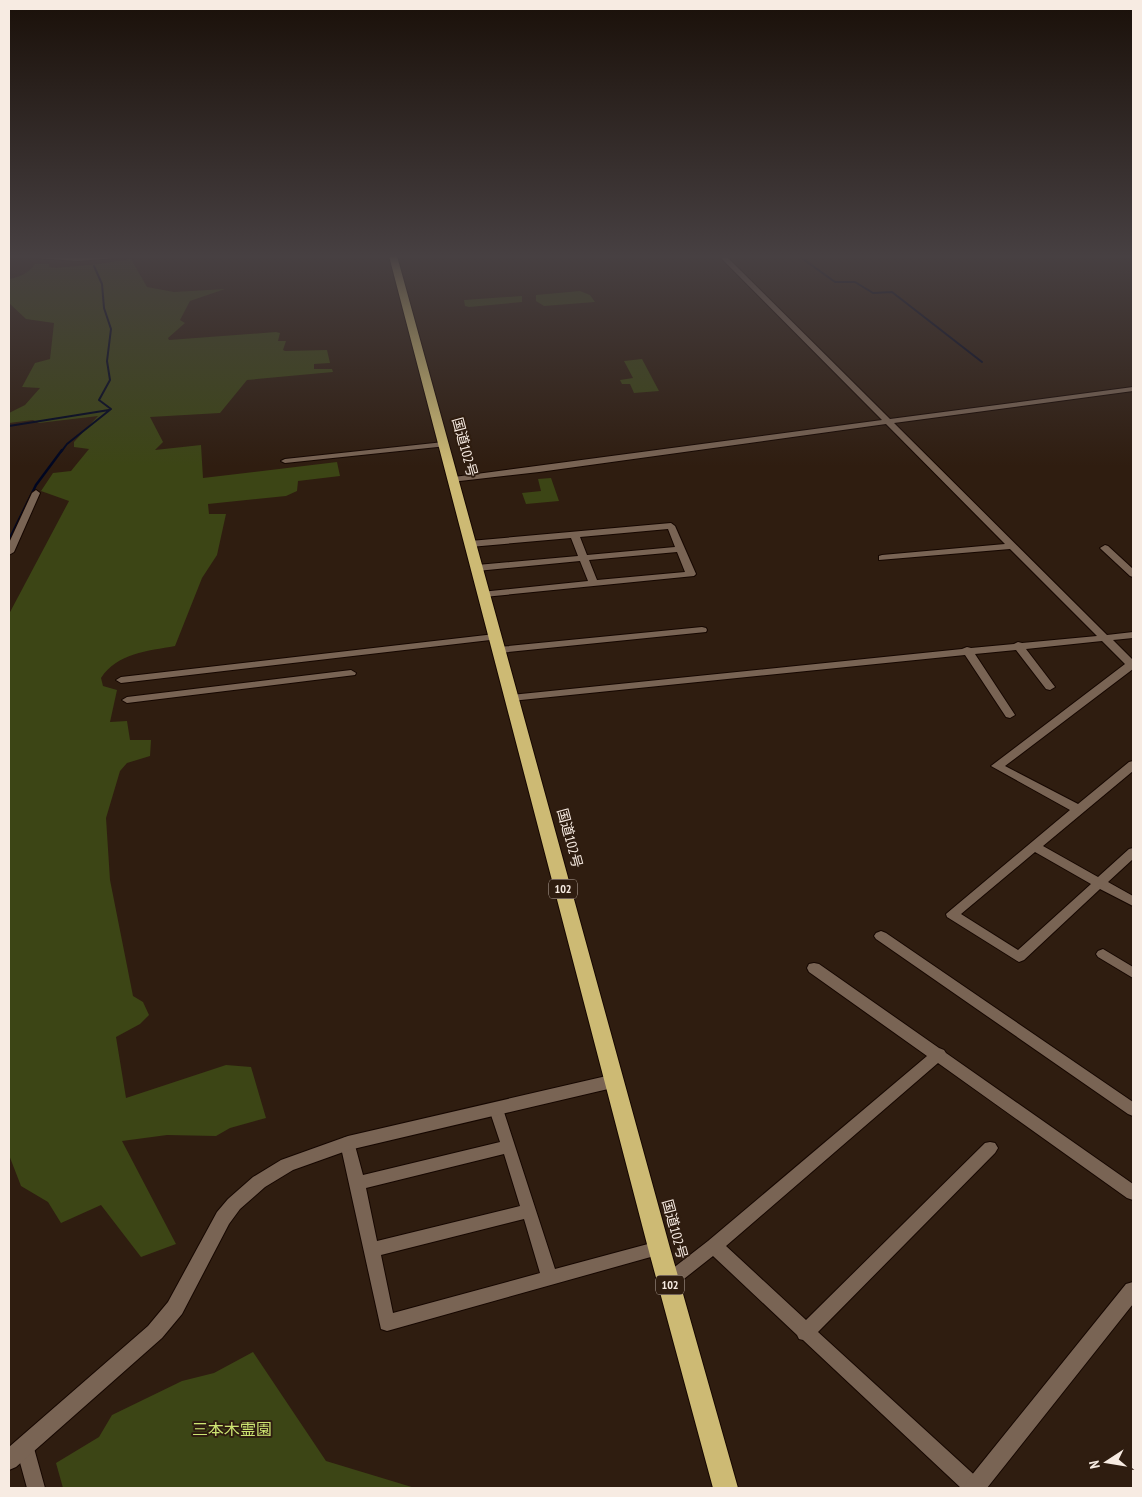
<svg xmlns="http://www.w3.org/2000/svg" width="1142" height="1497" viewBox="0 0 1142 1497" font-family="'PT Sans Narrow','Noto Sans JP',sans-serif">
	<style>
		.green { fill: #3c4515 }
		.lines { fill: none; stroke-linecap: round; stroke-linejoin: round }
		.stream-far1 { stroke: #000621; stroke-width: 2 }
		.stream { stroke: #000621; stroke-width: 2.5 }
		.street-casing { stroke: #160700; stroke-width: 2 }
		.secondary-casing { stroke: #160700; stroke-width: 2 }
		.highway-casing { stroke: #160700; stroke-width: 2 }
		.street { fill: #796454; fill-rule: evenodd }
		.secondary { fill: #796454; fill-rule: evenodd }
		.highway { fill: #cdba74; fill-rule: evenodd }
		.labels { text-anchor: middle; stroke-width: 4; stroke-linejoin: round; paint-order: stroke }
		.shield { fill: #2f1d10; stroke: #bbada3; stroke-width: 1 }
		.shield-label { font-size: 12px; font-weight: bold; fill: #f7ebe2 }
		.street-label { font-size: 14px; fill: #f7ebe2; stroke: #2f1d10 }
		.near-park-label { font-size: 16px; fill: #cde472; stroke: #2f1d10 }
	</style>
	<rect width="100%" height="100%" fill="#2f1d10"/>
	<path class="green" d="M131 259 147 287 174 292 225 289 190 301 180 320 185 323 168 338 169 340 276 332 280 333 278 341H286L283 350 285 351 327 350 330 363 314 364V369H332L333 372 247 380 220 413 150 417 163 442 155 450 201 445 203 478 337 462 340 476 298 481 297 491 286 496 208 504 209 514H226L217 555 202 578 175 646C148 651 117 653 101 678L103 686 117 690 110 722 127 721 130 740H151L150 756 127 763 120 771 106 818 110 880 133 996 143 1002 149 1015 140 1024 116 1037 126 1098 226 1065 251 1067 266 1118 230 1128 216 1136 167 1135 122 1141 176 1244 141 1257 101 1205 61 1223 48 1202 21 1186 9 1155V614L69 501 41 491 53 473 71 471 89 449 74 447V442L98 416 39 423 33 420 9 423V413L25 405 40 388 22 387 35 363 50 359 54 323 26 319 9 303V279C20 277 29 273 35 264H49V267L56 268 99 264Z
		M580 291 590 295 595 302 544 306 536 301V295Z
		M522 296V302L469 307 465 306 464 300Z
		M642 359 659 391 634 393 630 384H622L620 380 633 378 624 361Z
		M551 478 559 501 526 504 522 493 541 491 538 479Z
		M253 1352 326 1461 415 1488H63L56 1463 99 1437 112 1415 182 1381 214 1373Z"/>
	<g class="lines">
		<path class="stream-far1" d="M799 256 835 282H855L873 293 892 292 982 362
			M9 426 109 410
			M61 452 67 444 111 409 99 400 110 380 107 361 111 329 104 308 102 284 94 266"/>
		<path class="stream" d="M9 540 36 485 62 450"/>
		<defs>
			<path id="street" d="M33 256H118L115 258 78 261 36 258Z
				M719 256H726L890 419 1133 387V391L894 423 1107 635 1133 632V638L1113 640 1133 660V669L1005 766 1078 804 1129 762 1133 761V771L1043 846 1098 877 1129 849 1133 848V859L1108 882 1133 896V906L1100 889 1024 960 1019 962 947 917 946 914 1070 810 991 766 1125 664 1102 641 1026 649 1055 687 1050 690 1046 689 1016 650 975 654 1015 715 1010 718 1006 717 965 655 511 701 506 698 511 695 962 649 967 647 971 648 1014 644 1018 642 1022 643 1097 636 1010 549 879 560V556L882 555 1005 544 886 424 539 472 451 482 450 480 454 477 882 420ZM1035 852 1091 884 1018 950 961 914Z
				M444 442H447V446L285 463 281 461 285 459Z
				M36 490 40 493 14 552 9 555V543L32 493Z
				M671 523 675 526 696 574 694 576 484 597 481 596 479 594 481 592 588 581 580 561 477 571 472 568 477 565 578 556 571 538 470 547 465 544 470 541ZM668 529 675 547 587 555 580 537ZM677 552 685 572 597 580 589 560Z
				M1105 545 1108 546 1133 569V577L1130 576 1102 550 1100 548Z
				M702 627 706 628 707 630 706 632 499 653 494 650 499 647Z
				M495 634 500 637 499 639 121 683 116 680 121 677Z
				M351 670 356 673 355 675 127 703 122 700 127 697Z
				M881 931 886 933 1133 1102V1116L1128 1114 876 939 874 936 876 933Z
				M1103 949 1133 967V978L1098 957 1096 954 1098 951Z
				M814 963 819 964 939 1048 944 1050 946 1053 1133 1184V1200L1127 1198 938 1063 726 1246 806 1320 985 1143 990 1142 995 1143 998 1148 995 1153 818 1332 981 1481 983 1488H961L803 1340 799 1339 797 1335 713 1256 675 1286 669 1289 663 1286 661 1281 663 1276 708 1241 927 1056 809 972 807 968 809 964Z
				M496 1103 501 1105 503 1109 555 1269 659 1241 665 1243 667 1248 665 1253 387 1331 381 1329 340 1143 343 1138 348 1137 353 1138 363 1175 500 1142 489 1109 491 1105ZM504 1154 520 1206 377 1241 366 1188ZM524 1219 540 1273 393 1313 381 1255Z
				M25 1439 32 1441 45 1488H27L16 1448 18 1441Z"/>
			<path id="secondary" d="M615 1074 621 1076 623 1081 621 1086 349 1150 293 1170 265 1187 240 1209 229 1224 182 1314 162 1338 16 1467 9 1470V1447L148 1326 168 1302 217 1212 228 1199 253 1177 281 1160 348 1136Z
				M1133 1282V1304L987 1488H964L967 1481 1126 1284Z"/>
			<path id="highway" d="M389 256H397L670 1248 738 1488H713L648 1248Z"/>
		</defs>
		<use href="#street" class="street-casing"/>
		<use href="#secondary" class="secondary-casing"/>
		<use href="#highway" class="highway-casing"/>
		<use href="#street" class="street"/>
		<use href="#secondary" class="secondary"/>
		<use href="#highway" class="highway"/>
	</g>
	<linearGradient id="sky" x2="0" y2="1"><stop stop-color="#1a1009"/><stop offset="0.55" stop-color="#474042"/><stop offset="1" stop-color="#474042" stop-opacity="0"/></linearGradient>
	<rect width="1142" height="466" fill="url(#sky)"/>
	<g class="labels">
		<g class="shield">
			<rect x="549" y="879.5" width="28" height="19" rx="4"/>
			<rect x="656" y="1275.5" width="28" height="19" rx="4"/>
		</g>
		<g class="shield-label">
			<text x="563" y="893">102</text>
			<text x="670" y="1289">102</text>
		</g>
		<g class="street-label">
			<text transform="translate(465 447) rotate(75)" y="5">国道102号</text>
			<text transform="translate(570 838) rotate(75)" y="5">国道102号</text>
			<text transform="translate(675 1229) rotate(75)" y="5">国道102号</text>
		</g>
		<g class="near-park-label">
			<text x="232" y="1435">三本木霊園</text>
		</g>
	</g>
	<rect width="1142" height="1497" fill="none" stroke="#f7ebe2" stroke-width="20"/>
	<g transform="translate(1107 1462) rotate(258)" stroke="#2f1d10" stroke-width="4" paint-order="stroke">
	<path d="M0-4L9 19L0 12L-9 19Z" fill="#f7ebe2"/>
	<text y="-8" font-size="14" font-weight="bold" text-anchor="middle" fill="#f7ebe2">N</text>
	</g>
</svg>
